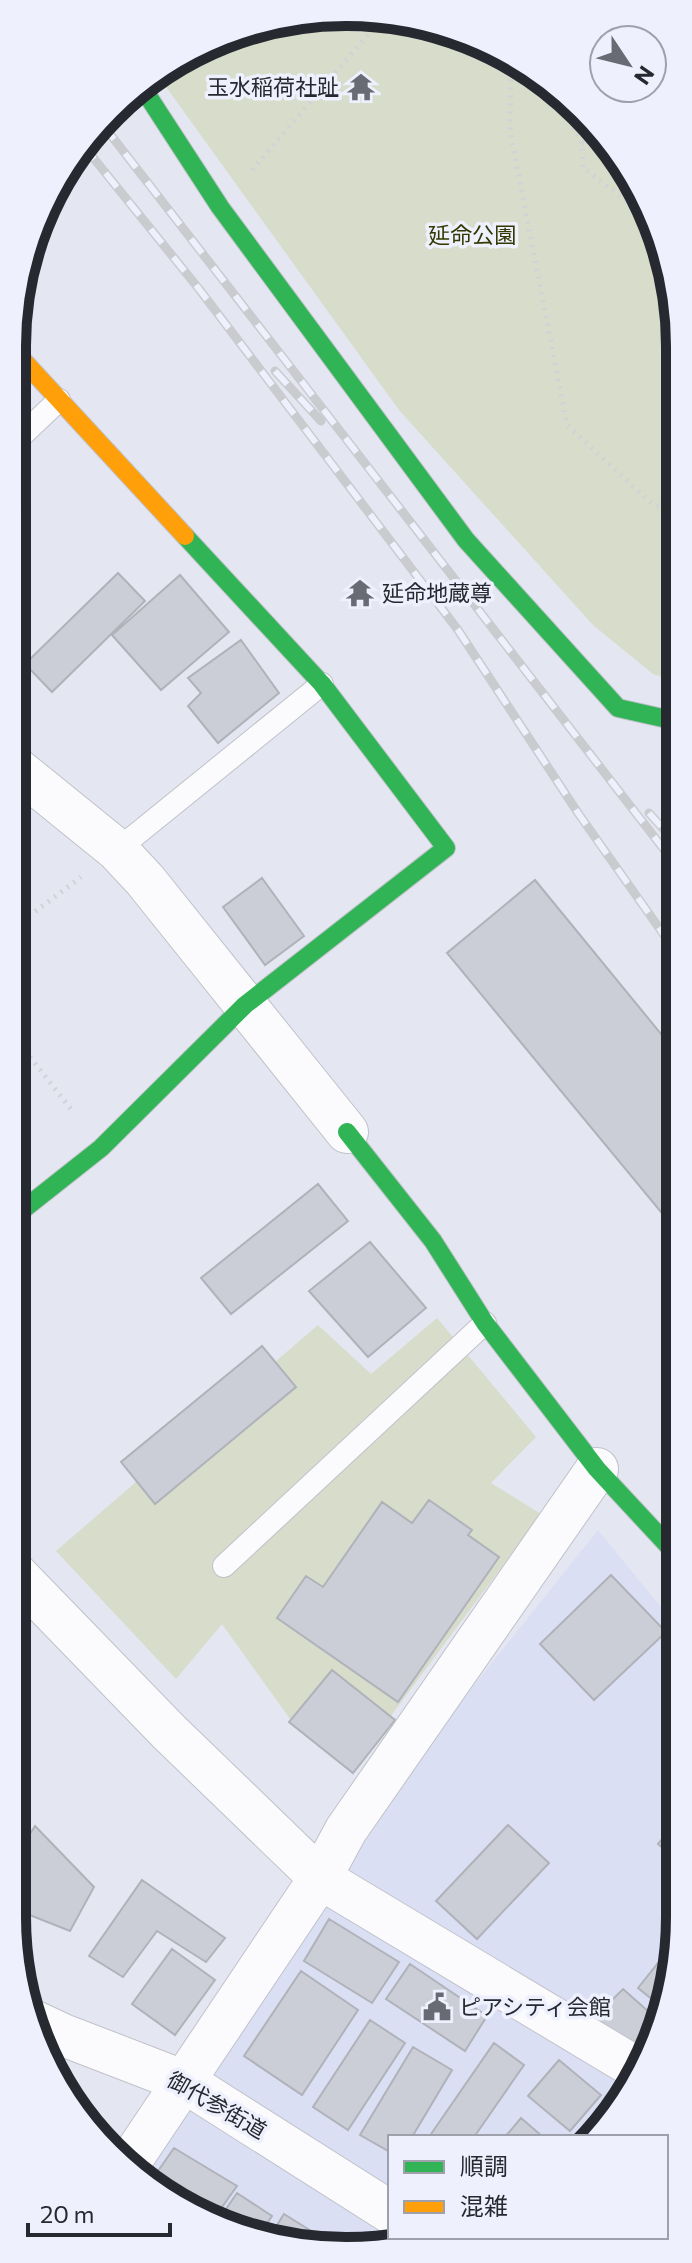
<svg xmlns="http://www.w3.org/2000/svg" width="692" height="2263" viewBox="0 0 692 2263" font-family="Commissioner,'Noto Sans JP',sans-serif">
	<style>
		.built { fill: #dbdff3 }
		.green { fill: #d7dccb }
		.building { fill: #ccced7; stroke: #b0b2ba; stroke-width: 2 }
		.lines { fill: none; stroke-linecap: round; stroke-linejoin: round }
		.lane-casing { stroke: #c0c2ca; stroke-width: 24 }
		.street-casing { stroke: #c0c2ca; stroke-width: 44 }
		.fast-casing { stroke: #c0c2ca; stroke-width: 20 }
		.slow-casing { stroke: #c0c2ca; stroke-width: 20 }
		.path { stroke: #d2d2d6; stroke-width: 5; stroke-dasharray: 2 6; stroke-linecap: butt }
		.lane { stroke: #fbfbfd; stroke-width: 22 }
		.street { stroke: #fbfbfd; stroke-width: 42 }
		.fast { stroke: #30b455; stroke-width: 18 }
		.slow { stroke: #ff9f0a; stroke-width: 18 }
		.rail-casing { stroke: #cacbce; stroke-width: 9 }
		.rail { stroke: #eef1fd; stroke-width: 6; stroke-dasharray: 18; stroke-linecap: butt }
		.labels { text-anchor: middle; stroke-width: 7; stroke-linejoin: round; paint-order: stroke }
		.poi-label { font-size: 22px; fill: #272930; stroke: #eef1fd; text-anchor: start }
		.park-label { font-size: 22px; fill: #333800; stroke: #eef1fd }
		.street-label { font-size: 22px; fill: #272930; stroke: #eef1fd }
		.rim { fill: none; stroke: #272930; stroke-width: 10 }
	</style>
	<rect width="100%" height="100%" fill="#e4e6f1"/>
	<path class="built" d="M598 1530 674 1623 673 1983 624 2102 591 2137H390V2237H438L433 2239 303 2248 198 2216 129 2163 320 1878Z"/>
	<path class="green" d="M281 18 412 19 513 57 582 110 646 199 677 302 676 681 653 674 593 625 399 410 156 73 161 68Z
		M437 1318 536 1437 491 1483 541 1514 364 1752 305 1715 298 1730 222 1624 176 1679 56 1551 318 1325 371 1374Z"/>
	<path class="building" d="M118 573 145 601 52 692 25 664Z
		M180 575 229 632 161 690 112 635Z
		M241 640 279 693 218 743 188 706 201 693 188 678Z
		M262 878 304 936 265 965 223 907Z
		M535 880 675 1051V1229L447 953Z
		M318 1184 348 1221 231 1314 201 1278Z
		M370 1242 426 1308 368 1357 309 1291Z
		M262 1346 296 1387 155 1504 121 1462Z
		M429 1500 472 1530 468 1535 499 1557 398 1702 277 1618 306 1576 323 1587 382 1502 412 1523Z
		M611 1575 666 1632 594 1700 540 1644Z
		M332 1670 395 1720 353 1773 289 1722Z
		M508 1825 549 1863 477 1939 436 1901Z
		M674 1825V1858L658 1844Z
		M35 1826 94 1887 70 1931 12 1908V1862Z
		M142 1880 225 1938 206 1962 157 1931 123 1977 89 1956Z
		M329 1919 399 1962 372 2003 304 1961Z
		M172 1949 215 1980 175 2035 132 2004Z
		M658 1963 673 1976 663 2008 638 1988Z
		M410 1964 487 2016 465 2051 386 1999Z
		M301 1971 358 2010 302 2095 244 2056Z
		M623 1989 658 2020 645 2051 594 2018Z
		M370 2020 405 2043 348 2130 313 2107Z
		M494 2043 524 2065 474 2137H429Z
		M413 2047 452 2070 412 2137H390V2152L360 2135Z
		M559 2060 601 2095 570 2131 528 2096Z
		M521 2118 543 2137H505Z
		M174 2148 237 2186 212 2221 198 2216 151 2181Z
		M237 2193 272 2216 259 2235 217 2222Z
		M284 2214 316 2234 307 2248 269 2238Z"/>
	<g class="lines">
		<defs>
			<path id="lane" d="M18 439 59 400
				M117 850 322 684
				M224 1566 485 1323"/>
			<path id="street" d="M17 769 117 850 145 880 347 1132
				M13 1571 168 1731 320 1878 638 2069
				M33 2021 63 2035 185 2082 390 2212
				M129 2163 320 1878 346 1830 597 1469
				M429 2237 433 2239"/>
			<path id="fast" d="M142 87 220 207 466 540 618 708 676 721
				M347 1132 433 1241 485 1323 597 1469 674 1552
				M15 1216 101 1148 245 1005 446 848 322 684 185 536"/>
			<path id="slow" d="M18 355 185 536"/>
		</defs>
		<use href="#lane" class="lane-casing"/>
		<use href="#street" class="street-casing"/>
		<use href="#fast" class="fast-casing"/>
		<use href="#slow" class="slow-casing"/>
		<path class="path" d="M499 51 511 69 510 131 567 425 652 504 677 512
			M511 69 549 84
			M550 85 582 143 583 168 652 220
			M582 143 613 153
			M252 170 382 18
			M16 926 81 877
			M15 1038 74 1113"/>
		<use href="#lane" class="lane"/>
		<use href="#street" class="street"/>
		<use href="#fast" class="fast"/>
		<use href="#slow" class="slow"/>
		<defs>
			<path id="rail" d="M103 125 676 865
				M83 145 199 289 458 630 578 813 676 952
				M275 371 321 421
				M649 813 676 843"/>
		</defs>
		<use href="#rail" class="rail-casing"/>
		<use href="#rail" class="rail"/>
	</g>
	<defs>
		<symbol id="temple-bare" viewBox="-9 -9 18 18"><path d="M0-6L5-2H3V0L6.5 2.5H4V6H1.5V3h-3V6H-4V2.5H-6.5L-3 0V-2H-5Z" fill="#696b74" stroke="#eef1fd" stroke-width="2.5" paint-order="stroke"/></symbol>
		<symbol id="civic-bare" viewBox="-9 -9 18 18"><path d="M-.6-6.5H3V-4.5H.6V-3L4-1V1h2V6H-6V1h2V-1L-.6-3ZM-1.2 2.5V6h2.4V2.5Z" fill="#696b74" stroke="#eef1fd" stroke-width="2.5" paint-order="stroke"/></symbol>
	</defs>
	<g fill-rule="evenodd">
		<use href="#temple-bare" x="341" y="67" width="40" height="40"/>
		<use href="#temple-bare" x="340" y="573" width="40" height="40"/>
		<use href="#civic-bare" x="417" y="1987" width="40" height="40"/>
	</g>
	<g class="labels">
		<g class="poi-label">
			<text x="339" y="95" text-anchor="end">玉水稲荷社趾</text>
			<text x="382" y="601">延命地蔵尊</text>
			<text x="459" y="2015">ピアシティ会館</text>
		</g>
		<g class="park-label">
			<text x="472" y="243">延命公園</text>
		</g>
		<g class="street-label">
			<text transform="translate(217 2105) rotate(30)" y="8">御代参街道</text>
		</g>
	</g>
	<path d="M0 0H692V2263H0ZM346 26H346A320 320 0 0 1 666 346V1917A320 320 0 0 1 346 2237H346A320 320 0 0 1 26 1917V346A320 320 0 0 1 346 26Z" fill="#eef1fd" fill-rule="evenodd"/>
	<path class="rim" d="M346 26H346A320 320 0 0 1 666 346V1917A320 320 0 0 1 346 2237H346A320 320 0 0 1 26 1917V346A320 320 0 0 1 346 26Z"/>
	<rect x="388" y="2135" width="280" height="104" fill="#eef1fd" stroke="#9ea1ab" stroke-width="2"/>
	<rect x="404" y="2161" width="40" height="12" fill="#30b455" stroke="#9ea1ab" stroke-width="2"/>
	<text x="460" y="2175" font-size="24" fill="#272930">順調</text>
	<rect x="404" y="2201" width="40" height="12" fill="#ff9f0a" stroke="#9ea1ab" stroke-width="2"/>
	<text x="460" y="2215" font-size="24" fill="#272930">混雑</text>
	<g transform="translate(628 64) rotate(125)"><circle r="38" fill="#eef1fd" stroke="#9ea1ab" stroke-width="2"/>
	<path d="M0-6L14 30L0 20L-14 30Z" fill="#696b74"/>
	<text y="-12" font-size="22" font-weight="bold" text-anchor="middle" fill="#272930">N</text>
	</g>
	<path d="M28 2223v12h142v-12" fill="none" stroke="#272930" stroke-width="4"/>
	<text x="40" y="2223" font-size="24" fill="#272930" stroke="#eef1fd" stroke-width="6" paint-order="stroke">20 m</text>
</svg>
